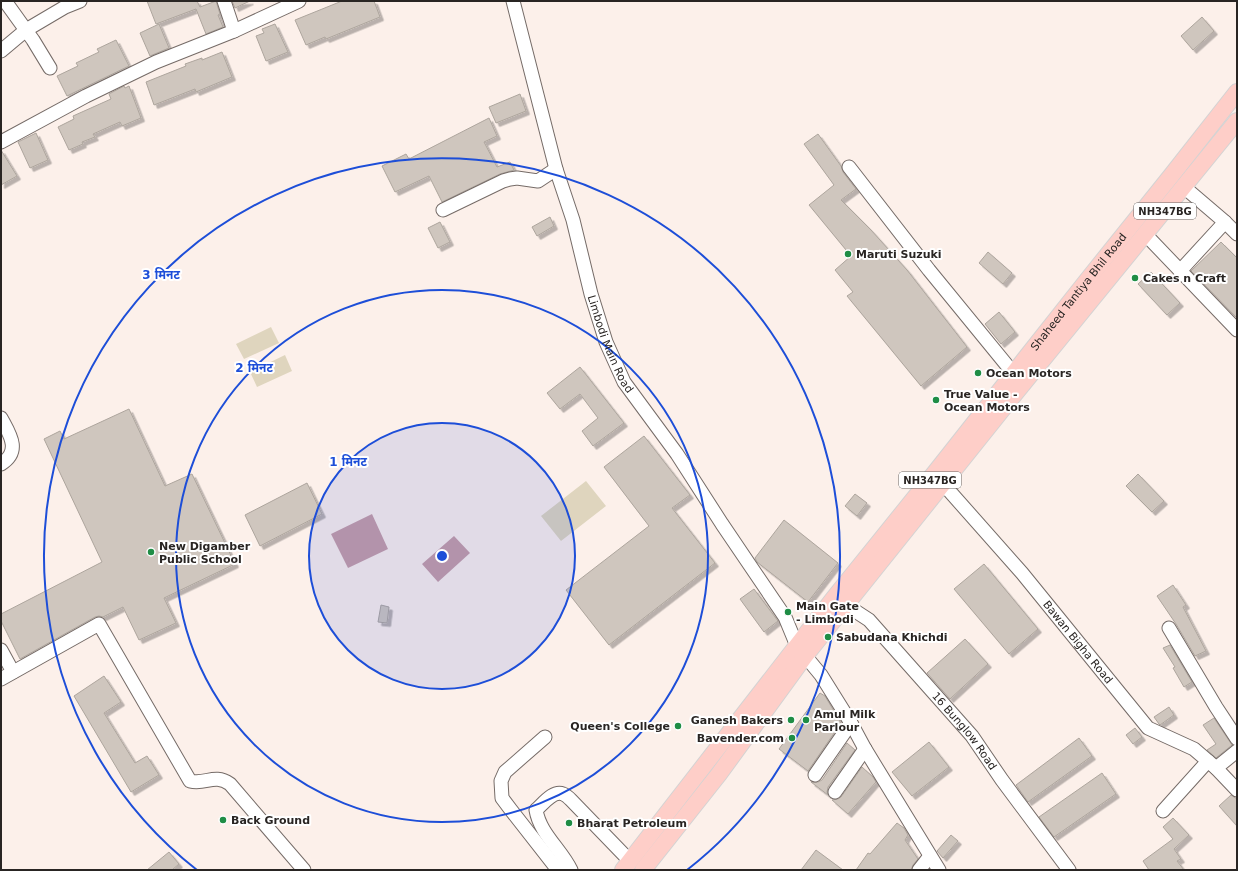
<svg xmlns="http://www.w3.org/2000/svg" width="1238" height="871" viewBox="0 0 1238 871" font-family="'DejaVu Sans','Noto Sans Devanagari',sans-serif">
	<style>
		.green { fill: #dfd5be }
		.water { fill: #c89ea6 }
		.building { fill: #cfc6be; stroke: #ada59d; filter: url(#shadow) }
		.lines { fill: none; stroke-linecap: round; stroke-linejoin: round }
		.minor-casing { stroke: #756b67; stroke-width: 15 }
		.major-casing { stroke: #d4d3d3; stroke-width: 18 }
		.minor { stroke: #fff; stroke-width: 13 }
		.major { stroke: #fecec8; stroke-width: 16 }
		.ring { fill: none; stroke: #1d4ed8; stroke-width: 2 }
		.poi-dot { fill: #1f8d45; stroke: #fff; stroke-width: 1.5 }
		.labels { text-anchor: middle; stroke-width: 4; stroke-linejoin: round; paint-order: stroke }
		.shield { fill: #fff; stroke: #696665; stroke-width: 1 }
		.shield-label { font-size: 10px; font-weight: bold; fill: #292523 }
		.poi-label { font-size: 11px; font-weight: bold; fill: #292523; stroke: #fff; text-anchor: start }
		.street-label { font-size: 11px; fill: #292523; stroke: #fff }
		.centre { fill: #1d4ed8; stroke: #fff; stroke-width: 2 }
		.ring-label { font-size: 12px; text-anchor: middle; font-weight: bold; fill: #1d4ed8; stroke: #fff; stroke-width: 4; stroke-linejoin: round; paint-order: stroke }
	</style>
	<defs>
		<filter id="shadow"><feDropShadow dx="3.5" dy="3.5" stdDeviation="0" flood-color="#0004"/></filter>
	</defs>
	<rect width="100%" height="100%" fill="#fcf0ea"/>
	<path class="green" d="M271 327 279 343 244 359 236 344Z
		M285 355 292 371 257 387 250 372Z
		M586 481 606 506 561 541 541 516Z"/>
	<path class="water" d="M372 514 388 549 348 568 331 534Z
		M454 536 470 553 438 582 422 564Z"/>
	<path class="building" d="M147 1H197L200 7 216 1 220 14 218 15 223 27 206 34 196 9 156 24Z
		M232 1H250L235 8Z
		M342 1H374L380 17 326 39 325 37 306 45 295 20Z
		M1202 17 1214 31 1193 50 1181 36Z
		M159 24 169 48 150 56 140 33Z
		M275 24 288 52 266 61 256 36 264 33 262 29Z
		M116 40 129 66 67 96 57 76 78 66 76 63 99 52 97 49Z
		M222 52 232 77 196 92 195 89 154 105 146 82 186 66 185 64 202 58V60Z
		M124 86 125 88 129 86 141 118 122 126 120 122 93 134 95 137 82 142 83 144 69 150 58 127 74 119 73 116 111 99 109 94Z
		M520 94 526 111 496 123 489 107Z
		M489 118 497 136 484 142 497 167 510 162 514 170 500 174 442 202 429 176 395 192 382 166 406 154 409 159Z
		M36 133 48 160 30 168 18 142Z
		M818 134 841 166 843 172 856 189 841 200 871 230 907 270 967 347 921 386 847 296 853 292 835 270 851 256 809 205 834 185 804 144Z
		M1 150 17 176 1 185Z
		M550 217 554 226 537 236 532 227Z
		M440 222 450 242 438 248 428 228Z
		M1221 242 1237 258V318L1191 271Z
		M988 252 1012 273 1003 284 979 263Z
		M1151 272 1180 303 1167 315 1138 284Z
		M999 312 1015 332 1001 344 985 324Z
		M580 367 624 423 593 446 582 431 598 418 580 394 560 409 547 393Z
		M129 409 165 486 192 474 235 564 164 598 176 623 139 640 123 607 103 617 99 616 95 617 20 659 1 621V614L102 562 44 439 60 431 64 439Z
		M644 436 690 495 672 508 715 563 609 645 566 590 649 526 604 467Z
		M1138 474 1164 501 1152 512 1126 486Z
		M307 483 322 514 260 546 245 515Z
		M855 494 867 503 857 516 845 506Z
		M784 520 838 563 808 602 757 562 755 558Z
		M984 564 1038 629 1009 654 954 589Z
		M1173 585 1186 605 1183 607 1206 651 1195 656 1176 624 1157 596Z
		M754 589 778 621 764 632 740 599Z
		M381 605 389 607 387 623 378 622Z
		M965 639 988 664 950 699 927 673Z
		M1170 645 1192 682 1184 687 1173 668 1175 667 1163 648Z
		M104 676 121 702 104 713 135 763 147 756 159 775 131 792 74 696Z
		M820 693 825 696 841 723 808 771 779 749Z
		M1169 707 1174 715 1160 725 1159 724 1154 717Z
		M1214 718 1232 745 1216 758 1207 750 1216 744 1203 725Z
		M1135 728 1142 737 1133 744 1126 735Z
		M1079 738 1092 756 1028 802 1016 785Z
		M929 742 949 767 912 796 892 772Z
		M847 743 855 750 828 787 827 792 828 795 811 782H818L822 780Z
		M862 767 873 777 876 782 848 814 832 800 838 799 841 797Z
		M1102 773 1116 794 1054 837 1039 817Z
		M1231 795 1237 799V826L1219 806Z
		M1173 818 1189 835 1174 849 1181 859 1177 861 1184 870H1149L1143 861 1173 839 1163 827Z
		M897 823 904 828 908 835 905 840 918 859 913 865 911 870H856L868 853 870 854Z
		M951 835 958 841 943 858 937 851Z
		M816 850 843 870H801Z
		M169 852 179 864 172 870H147Z"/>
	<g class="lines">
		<defs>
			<g id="minor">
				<path d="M5 1 33 40 50 68"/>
				<path d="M224 1 234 31"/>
				<path id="s1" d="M513 1 556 169 573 220 591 294 606 342 624 382 677 454 722 524 785 617 797 646 821 675 851 723 865 749 939 870"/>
				<path d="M1 51 26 30 65 7 80 1"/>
				<path d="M1 142 86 96 156 62 234 31 299 1"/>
				<path d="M849 167 929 270 1014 374"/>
				<path d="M1184 187 1225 222 1237 234"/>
				<path d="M443 210 503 181 510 179 517 178 538 181 556 169"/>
				<path d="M1145 234 1237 330"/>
				<path d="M1180 271 1225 222"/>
				<path d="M1 418C9 433 22 451 1 464"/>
				<path id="s2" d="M937 477 1022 573 1148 728 1194 749 1216 768 1237 790"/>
				<path id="s3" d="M846 605 869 620 972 736 1002 780 1069 870"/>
				<path d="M1169 628 1216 707 1237 739"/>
				<path d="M1 650 13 672"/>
				<path d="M1 679 99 624 190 781C206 785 214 773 230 784L304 870"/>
				<path d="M545 737 505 772 501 781 502 798 511 810 558 870"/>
				<path d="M1216 768 1237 751"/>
				<path d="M815 775 851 723"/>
				<path d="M835 792 865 749"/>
				<path d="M1163 811 1208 761"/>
				<path d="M571 870C561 849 540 834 536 810 543 804 553 790 563 794 566 795 569 798 571 800L630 861"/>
				<path d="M919 870 930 856"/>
			</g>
			<g id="major">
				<path id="s4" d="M623 870 834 598 934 474 1089 278 1171 176 1237 92"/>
				<path d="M643 870 719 774 805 656 1009 401 1237 121"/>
			</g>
		</defs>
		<use href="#minor" class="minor-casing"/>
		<use href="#major" class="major-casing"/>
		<use href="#minor" class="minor"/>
		<use href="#major" class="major"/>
	</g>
	<circle cx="442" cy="556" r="133" fill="#1d4ed8" fill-opacity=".12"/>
	<g class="ring">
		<circle cx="442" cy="556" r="133"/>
		<circle cx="442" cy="556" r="266"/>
		<path d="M197 870A398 398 0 1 1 687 870"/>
	</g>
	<g class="poi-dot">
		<circle cx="848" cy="254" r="4"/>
		<circle cx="1135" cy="278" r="4"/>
		<circle cx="978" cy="373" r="4"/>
		<circle cx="936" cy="400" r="4"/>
		<circle cx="151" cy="552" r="4"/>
		<circle cx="788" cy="612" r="4"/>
		<circle cx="828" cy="637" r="4"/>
		<circle cx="791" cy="720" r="4"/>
		<circle cx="806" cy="720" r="4"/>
		<circle cx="678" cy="726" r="4"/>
		<circle cx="792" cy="738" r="4"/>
		<circle cx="223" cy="820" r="4"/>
		<circle cx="569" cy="823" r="4"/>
	</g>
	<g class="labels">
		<g class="shield">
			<rect x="1134" y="203" width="62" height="16" rx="3"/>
			<rect x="899" y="472" width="62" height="16" rx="3"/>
		</g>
		<g class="shield-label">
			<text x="1165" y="215">NH347BG</text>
			<text x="930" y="484">NH347BG</text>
		</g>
		<g class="poi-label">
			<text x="856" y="258">Maruti Suzuki</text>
			<text x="1143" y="282">Cakes n Craft</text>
			<text x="986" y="377">Ocean Motors</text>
			<text x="944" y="398">True Value -<tspan x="944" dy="13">Ocean Motors</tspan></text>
			<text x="159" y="550">New Digamber<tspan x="159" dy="13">Public School</tspan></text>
			<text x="796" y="610">Main Gate<tspan x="796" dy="13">- Limbodi</tspan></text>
			<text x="836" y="641">Sabudana Khichdi</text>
			<text x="814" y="718">Amul Milk<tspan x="814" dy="13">Parlour</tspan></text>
			<text x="783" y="724" text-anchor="end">Ganesh Bakers</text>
			<text x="670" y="730" text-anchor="end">Queen's College</text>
			<text x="784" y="742" text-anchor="end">Bavender.com</text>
			<text x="231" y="824">Back Ground</text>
			<text x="577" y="827">Bharat Petroleum</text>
		</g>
		<g class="street-label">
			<text dy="4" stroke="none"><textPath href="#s4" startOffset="736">Shaheed Tantiya Bhil Road</textPath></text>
			<text dy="4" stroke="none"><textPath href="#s1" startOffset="357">Limbodi Main Road</textPath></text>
			<text dy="4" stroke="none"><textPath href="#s2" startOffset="217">Bawan Bigha Road</textPath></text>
			<text dy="4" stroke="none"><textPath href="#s3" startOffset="174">16 Bunglow Road</textPath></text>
		</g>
	</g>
	<circle cx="442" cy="556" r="6" class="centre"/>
	<g class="ring-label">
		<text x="161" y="279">3 मिनट</text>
		<text x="254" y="372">2 मिनट</text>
		<text x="348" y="466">1 मिनट</text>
	</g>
	<rect width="1238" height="871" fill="none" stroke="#292523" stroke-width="4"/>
</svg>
